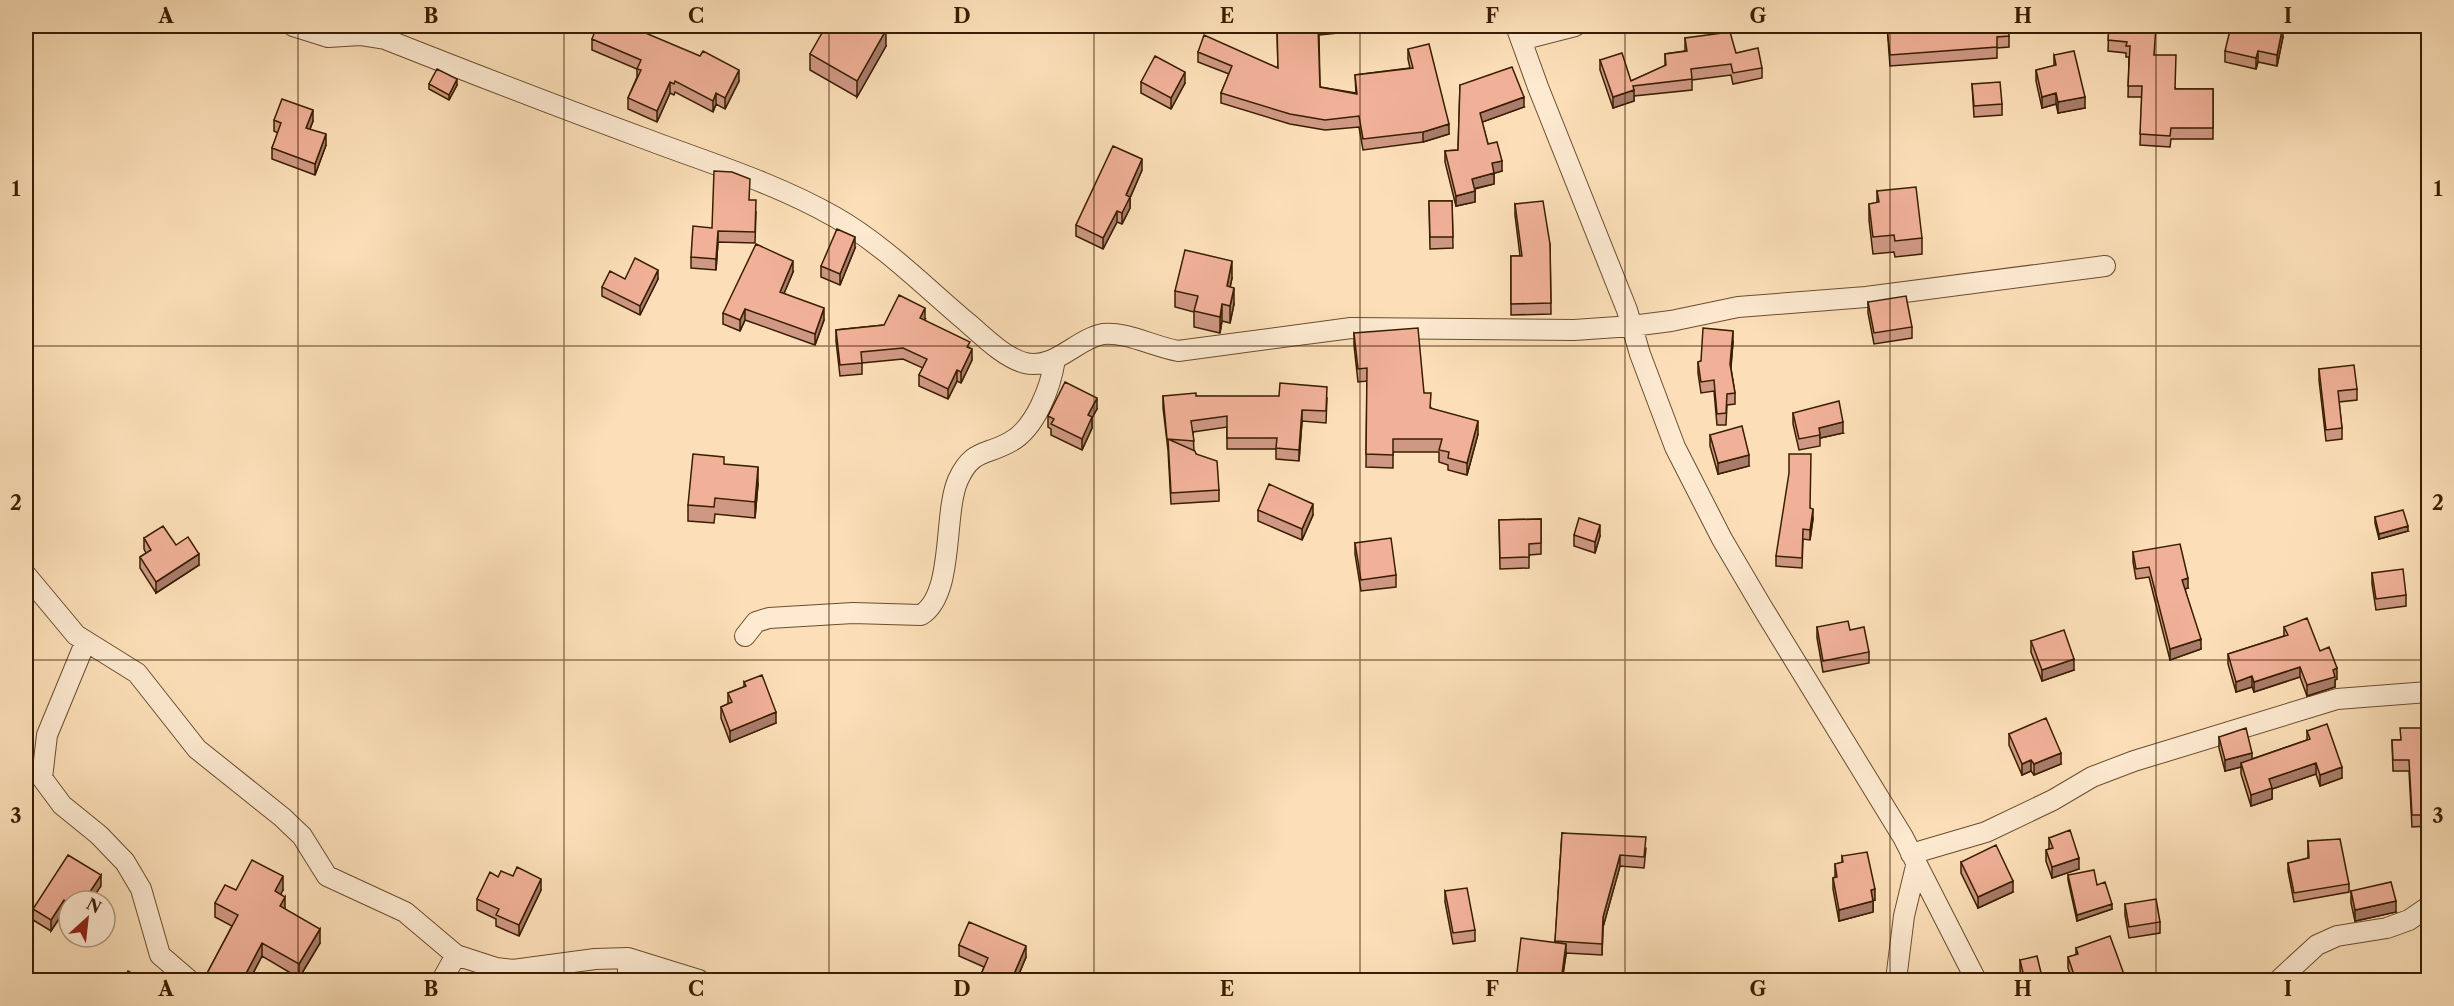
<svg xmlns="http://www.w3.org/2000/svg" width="2454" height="1006" viewBox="0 0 2454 1006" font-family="'Libre Caslon Text',serif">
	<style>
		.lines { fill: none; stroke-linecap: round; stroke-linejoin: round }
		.minor-casing { stroke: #6a4e2e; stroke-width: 22 }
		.minor { stroke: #fdead1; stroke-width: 20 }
		.wall { fill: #cf9884; stroke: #391e00; stroke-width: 1.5 }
		.shaded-wall { fill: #a97c6b; stroke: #391e00; stroke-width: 1.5 }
		.building { fill: #f1b199; stroke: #391e00; stroke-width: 1.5 }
		.grid { fill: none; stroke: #391e00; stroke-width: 1.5; stroke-opacity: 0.55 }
		.neatline { fill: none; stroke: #391e00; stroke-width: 2 }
		.grid-label { font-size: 20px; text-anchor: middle; font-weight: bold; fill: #391e00 }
	</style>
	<rect width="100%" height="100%" fill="#fcdfb8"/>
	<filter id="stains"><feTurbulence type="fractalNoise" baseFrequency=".00333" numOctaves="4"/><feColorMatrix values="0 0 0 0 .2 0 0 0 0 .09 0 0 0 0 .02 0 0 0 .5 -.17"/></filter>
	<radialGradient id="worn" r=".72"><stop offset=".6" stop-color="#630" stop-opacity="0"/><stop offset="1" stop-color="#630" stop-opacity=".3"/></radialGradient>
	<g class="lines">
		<defs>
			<path id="minor" d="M293 26 328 37 360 35 385 39C471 73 556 106 643 138 709 163 773 182 835 217 884 245 926 288 969 324 984 337 1005 358 1025 363 1055 370 1076 339 1103 334 1124 331 1155 347 1178 351L1351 328 1574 330 1632 326 1671 321 1738 307 1866 297 2105 266
				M1516 26 1538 87 1627 310 1640 354 1675 447 1722 539 1762 607 1903 837 1976 980
				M1521 40 1575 26
				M26 575 76 635 137 673 197 749 282 817 302 836 327 876 405 912 456 955 496 968 513 970 595 959 628 958 699 980
				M745 636 756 622 769 618 853 613 921 615C955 594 943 514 958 480 972 449 985 456 1010 442 1036 428 1051 386 1055 359
				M85 643 47 735 42 778 62 805 99 835 125 862 141 889 160 955 189 980
				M1911 854 1986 832 2053 800 2092 777 2134 761 2337 699 2428 692
				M442 980 456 955
				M628 980V958
				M1896 980 1904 916 1916 866
				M2279 980 2317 945 2337 936 2387 928 2409 920 2428 907"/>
		</defs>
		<use href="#minor" class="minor-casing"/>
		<use href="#minor" class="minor"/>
	</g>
	<path class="wall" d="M561 26H587L586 32 561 27Z
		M1261 26H1386V28L1319 35 1320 87 1356 93 1355 75 1410 68 1408 59V49L1449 134 1423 142 1363 150 1359 127 1325 130 1290 124 1221 103V93L1229 74 1198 62V52L1278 68 1277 32Z
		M1425 26H1444L1425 29Z
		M1887 26 2009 36V47L1997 48V58L1890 66Z
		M2109 26 2154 55 2176 89H2213V139H2171L2170 147 2140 145 2142 97H2128L2129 57H2126V53L2108 51Z
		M2283 37 2277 66 2258 62 2256 69 2225 62V51Z
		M1685 38 1736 53 1762 68V78L1733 84 1731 75 1692 80V90L1634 96V101L1613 108 1600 70V60L1631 81 1665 66V54L1685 51Z
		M592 39 739 81 725 109 716 104 713 112 675 92 674 95 670 93 657 122 628 109V98L637 77V69L592 50Z
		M886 46 857 97 810 70V54Z
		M2054 55 2085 108 2058 113 2056 104 2042 108 2036 81V70L2054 66Z
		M1141 82 1185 83 1171 109 1141 93Z
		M429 84 457 85 449 100 429 89Z
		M1972 84 2002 104V115L1974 117Z
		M1460 85 1524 107 1482 122 1488 144 1502 171 1494 173V184L1475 189V202L1456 206 1445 162V151L1458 150Z
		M274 120 313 121 310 129 326 145 315 175 272 159V148L278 133 274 131Z
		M1142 170 1130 198V208L1122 224 1117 222 1103 249 1076 236V225Z
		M1877 191 1922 238V254L1895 257 1894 252 1873 254 1869 220V204L1877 203Z
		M749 200 756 212 755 243 718 242 716 270 691 268V257L712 228Z
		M1429 201H1452L1453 248 1430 249Z
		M1515 204 1550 244 1551 314 1511 315V256H1520L1515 215Z
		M855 248 840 285 821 277V266Z
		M793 272 784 293 824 320 815 345 745 320 740 331 723 324V313Z
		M1232 278 1230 287 1234 304 1230 323 1222 321 1220 333 1194 327V312L1175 307V291Z
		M625 279H658L640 315 602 296V287Z
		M1868 302 1912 327V338L1874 344 1868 313Z
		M925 319 924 320 970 348 972 360 961 383 957 381 948 399 919 386V375L923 368 903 359 862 363V374L840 376 836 341V330L884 325Z
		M1354 333 1424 393 1431 408 1478 434 1467 475 1448 470V465L1439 462V452H1393V468L1366 467 1367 381 1358 382 1354 345Z
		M1733 342 1731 368 1735 393V404L1727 405 1726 425H1717L1714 391 1701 393 1698 373V362L1701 361Z
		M2319 369 2357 389V400L2339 402 2342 428V439L2326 441 2319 380Z
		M1163 396 1327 398 1326 423 1302 421 1299 461 1276 459V449H1227V427L1193 432 1194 451 1219 490V501L1171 504 1168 450 1163 408Z
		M1097 409 1092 418V428L1082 450 1051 435V429L1048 427V416Z
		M1793 413 1843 433 1820 438V446L1799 450 1793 424Z
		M1710 435 1749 466 1718 474 1710 446Z
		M724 464 758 484 755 518 715 514 714 523 688 521V505Z
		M1810 508 1813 519 1810 540 1803 539 1802 568 1776 566V556Z
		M1258 510 1313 515 1302 540 1258 521Z
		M2375 517 2408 531 2379 539 2375 523Z
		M1541 519V554L1529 555V568L1500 569 1499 520Z
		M1574 535 1600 536 1595 553 1574 546Z
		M144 538 199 565 156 593 140 568V557L146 553 144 549Z
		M1355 543 1396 575V587L1361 591 1355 554Z
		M2133 552 2188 588 2185 589 2201 649 2170 660 2149 577 2136 579 2133 562Z
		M2372 573 2406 595V606L2376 610 2372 584Z
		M1817 627 1850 630 1869 652V663L1823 672 1817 638Z
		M2284 627 2320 651 2337 679 2335 680V687L2307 696 2300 677 2254 692 2252 687 2236 692 2228 664V654L2284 636Z
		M2031 641 2074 670 2042 681 2031 652Z
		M744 682 776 723 730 742 721 718V707L728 704V693L744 687Z
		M2428 728V826L2412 827 2409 771H2393L2392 740H2400Z
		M2307 731 2342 778 2320 786 2316 774 2272 789V799L2251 806 2241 774V767L2225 771 2219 748V737L2252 759 2307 740Z
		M2009 734 2061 764 2034 775 2031 771 2022 775 2009 745Z
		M1562 833 1646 848 1644 868 1620 866 1603 927 1602 955 1566 953 1562 981H1516L1555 943Z
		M2049 838 2079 869 2052 878 2046 861V850L2049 849Z
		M2308 841 2349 884V892L2294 902 2288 871V863L2308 858Z
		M1842 856 1875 900 1873 901V912L1839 921 1833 889V878L1835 877V864L1842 863Z
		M1961 862 2013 892 1978 908 1961 873Z
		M2068 875 2097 885 2112 909 2077 921 2068 880Z
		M498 877 541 890 519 936 496 926V919L477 910V899Z
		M101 886 69 901V915L64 911 51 931 33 920V909Z
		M236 890H283L280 894 285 909 320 943 299 978 262 956 249 981H203L232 926 215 917V903Z
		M1445 891 1475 930V941L1453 944 1445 902Z
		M2351 891 2396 912 2355 921 2351 903Z
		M2125 904 2160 922V933L2129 938 2125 915Z
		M959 945 1026 957 1016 981H980V977L984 967 959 956Z
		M2076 948 2125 981H2072L2068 968V957L2076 955Z
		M2020 960 2043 981H2023L2020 971Z"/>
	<path class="shaded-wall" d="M2283 26V37L2277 66V55Z
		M886 30V46L857 97V81Z
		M2258 51V62L2256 69V58Z
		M739 70V81L725 109V98Z
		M1185 72V83L1171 109V98Z
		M457 79V85L449 100V95Z
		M670 82V93L657 122V111Z
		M1634 90V101L1613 108V97Z
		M716 93V104L713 112V101Z
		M2056 93V104L2042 108V97Z
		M1524 97V107L1480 123V113Z
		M2085 97V108L2058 113V102Z
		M313 110V121L306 139V128Z
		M1449 124V134L1423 142V132Z
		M326 134V145L315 175V164Z
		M1142 159V170L1130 198V208L1122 224V213L1126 195Z
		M1502 161V171L1492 174V163Z
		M1494 173V184L1472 189V179Z
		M1475 191V202L1456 206V196Z
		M1117 211V222L1103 249V238Z
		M718 231V242L716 270V259Z
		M855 237V248L840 285V274Z
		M793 261V272L780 303V292Z
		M1232 261V278L1227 302V286Z
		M658 270V279L640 315V306Z
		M1234 288V304L1230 323V306Z
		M1222 304V321L1220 333V317Z
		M824 308V320L815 345V334Z
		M925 308V319L920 329V318Z
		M745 309V320L740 331V320Z
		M1733 331V342L1730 375V364Z
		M972 349V360L961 383V372Z
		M957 370V381L948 399V389Z
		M1097 398V409L1092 418V428L1082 450V439L1088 415Z
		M1302 410V421L1299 461V450Z
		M1478 421V434L1467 475V463Z
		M1843 422V433L1820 438 1819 428Z
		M1749 455V466L1718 474V463Z
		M758 467V484L755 518V502Z
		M1313 504V515L1302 540V529Z
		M1813 509V519L1810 540V530Z
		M1600 525V536L1595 553V542Z
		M2408 526V531L2379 539V534Z
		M199 554V565L156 593V582Z
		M2188 578V588L2182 590V580Z
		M2201 639V649L2170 660V649Z
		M2074 659V670L2042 681V670Z
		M2300 667V677L2254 692V682Z
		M2337 668V679L2335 680V687L2307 696V685L2333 670Z
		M2252 676V687L2236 692V682Z
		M776 712V723L730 742V731Z
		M2061 753V764L2034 775V764Z
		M2252 753V764L2241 763V767L2225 771V760Z
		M2031 760V771L2022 775V764Z
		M2316 763V774L2272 789V799L2251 806V795L2269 779Z
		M2342 767V778L2320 786V775Z
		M1620 855V866L1603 927 1602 955 1603 917Z
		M2079 858V869L2052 878V867Z
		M101 875V886L91 901H84Z
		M283 876V890L275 905V891Z
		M541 879V890L519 936V925Z
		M2013 881V892L1978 908V897Z
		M31 889V900L26 906V895Z
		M1875 889V900L1871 901V890Z
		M285 897V911L280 906Z
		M64 900V911L51 931V920Z
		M1873 901V912L1839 921V910Z
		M2396 901V912L2355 921V910Z
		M2112 904V909L2077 921V915Z
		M320 929V943L299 978V964Z
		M262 943V956L249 981H242Z
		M1566 944V955L1562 981H1561Z
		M1026 946V957L1016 981H1011Z
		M2125 977V981H2115Z"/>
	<path class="building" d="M597 26H629L700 56 703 51 739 70 725 98 716 93 713 101 675 81 674 84 670 82 657 111 628 98 641 70 637 69 641 60 592 39Z
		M826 26H878L886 30 857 81 810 54Z
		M1277 26H1318L1320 87 1357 94 1355 75 1413 68 1408 49 1429 44 1449 124 1423 132 1363 139 1359 116 1325 120 1290 114 1221 93 1232 66 1198 52 1204 35 1278 68Z
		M1887 26H2008L2009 36 1997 37V47L1890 55Z
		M2109 26H2156L2154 55H2176L2175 89H2213V128H2171L2170 136 2140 134 2142 86H2128L2130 46H2126L2127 42 2108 40Z
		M2231 26H2283L2277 55 2258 51 2256 58 2225 51Z
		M1730 32 1736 53 1758 48 1762 68 1733 73 1731 64 1691 69 1692 79 1633 86 1634 90 1613 97 1600 60 1622 53 1631 81 1666 65 1665 54 1687 51 1685 38Z
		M2074 51 2085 97 2058 102 2056 93 2042 97 2036 70 2056 65 2054 55Z
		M1155 56 1185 72 1171 98 1141 82Z
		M1512 67 1524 97 1480 113 1488 144 1497 142 1502 161 1492 163 1494 173 1472 179 1475 191 1456 196 1445 151 1458 150 1460 85Z
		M437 69 457 79 449 95 429 84Z
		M2000 82 2002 104 1974 106 1972 84Z
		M282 99 313 110 306 128 326 134 315 164 272 148 281 123 274 120Z
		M1113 146 1142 159 1126 195 1130 197 1122 213 1117 211 1103 238 1076 225Z
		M714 171 732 172 750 179 749 200H756L755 232 718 231 716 259 691 257 693 226 712 228Z
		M1916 187 1922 238 1895 241 1894 235 1873 237 1869 204 1879 202 1877 191Z
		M1429 201H1452L1453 237H1430Z
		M1543 201 1550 244 1551 303 1511 304V256H1522L1515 204Z
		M837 229 855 237 840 274 821 266Z
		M756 244 793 261 780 292 824 308 815 334 745 309 740 320 723 313Z
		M1185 250 1232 261 1227 286 1234 288 1230 306 1222 304 1220 317 1194 311 1198 296 1175 291Z
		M635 258 658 270 640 306 602 287 610 271 625 279Z
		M899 295 925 308 920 318 970 342 967 347 972 349 961 372 957 370 948 389 919 375 927 359 903 348 861 352 862 363 840 365 836 330 884 325Z
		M1906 296 1912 327 1874 333 1868 302Z
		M1418 328 1424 393H1431L1430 408 1478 421 1467 463 1448 458 1449 452 1439 450 1442 439H1393V455L1366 454 1367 368 1358 369 1354 333Z
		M1703 328 1733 331 1730 364 1735 393 1727 394 1726 413 1717 414 1714 380 1701 382 1698 362 1701 361Z
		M2354 365 2357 389 2338 391 2342 428 2326 430 2319 369Z
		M1065 382 1097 398 1088 415 1092 417 1082 439 1051 424 1054 419 1048 416Z
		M1280 383 1327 387 1326 411 1302 410 1299 450 1276 448 1277 438H1227V416L1191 421 1194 441 1167 439 1163 396 1196 393V396H1279Z
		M1839 401 1843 422 1819 428 1820 435 1799 439 1793 413Z
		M1742 426 1749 455 1718 463 1710 435Z
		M1168 439 1195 451 1196 454 1217 461 1219 490 1171 493Z
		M693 454 724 457V464L758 467 755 502 715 498 714 507 688 505Z
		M1789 454H1811L1810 508 1813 509 1810 530 1803 529 1802 558 1776 556 1789 473Z
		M1269 484 1313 504 1302 529 1258 510Z
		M2403 510 2408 526 2379 534 2375 517Z
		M1579 518 1600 525 1595 542 1574 535Z
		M1541 519V543L1529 544V557L1500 558 1499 520Z
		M163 526 176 545 188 537 199 554 156 582 140 557 151 550 144 538Z
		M1391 538 1396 575 1361 580 1355 543Z
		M2180 544 2188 578 2182 580 2201 639 2170 649 2149 567 2136 569 2133 552Z
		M2403 569 2406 595 2376 599 2372 573Z
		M2307 618 2320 651 2329 647 2337 668 2333 670 2335 677 2307 685 2300 667 2254 682 2252 676 2236 682 2228 654 2288 635 2284 627Z
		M1848 621 1850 630 1864 627 1869 652 1823 661 1817 627Z
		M2064 630 2074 659 2042 670 2031 641Z
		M762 675 776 712 730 731 721 707 732 702 728 693 746 686 744 682Z
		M2046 718 2061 753 2034 764 2031 760 2022 764 2009 734Z
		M2327 724 2342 767 2320 775 2316 763 2269 779 2272 788 2251 795 2241 763 2310 739 2307 731Z
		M2246 728 2252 753 2225 760 2219 737Z
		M2400 728H2428V815H2412L2409 760H2393L2392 740H2401Z
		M2070 830 2079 858 2052 867 2046 850 2053 848 2049 838Z
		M1562 833 1646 837 1644 857 1620 855 1603 917 1602 944 1555 941Z
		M2340 839 2349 884 2294 893 2288 863 2309 858 2308 841Z
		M1996 845 2013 881 1978 897 1961 862Z
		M1867 852 1875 889 1871 890 1873 901 1839 910 1833 878 1837 877 1835 864 1843 862 1842 856Z
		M68 855 101 875 84 901H69V903L64 900 51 920 33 909Z
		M252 860 283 876 275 891 285 897 280 906 320 929 299 964 262 943 242 981H203L238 915 215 903 225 885 236 890Z
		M517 867 541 879 519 925 496 915 499 909 477 899 490 872 498 877 501 871 513 876Z
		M2094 870 2097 885 2105 882 2112 904 2077 915 2068 875Z
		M2391 882 2396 901 2355 910 2351 891Z
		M26 885 31 889 26 895Z
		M1467 888 1475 930 1453 933 1445 891Z
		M2156 899 2160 922 2129 927 2125 904Z
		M969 922 1026 946 1011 981H987L980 977 988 958 959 945Z
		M2110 936 2125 977 2115 981H2076L2068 957 2078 954 2076 948Z
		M1521 938 1566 944 1561 981H1516Z
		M2037 956 2043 981H2025L2020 960Z
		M128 971 144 981H123Z"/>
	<path class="grid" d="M298 26V980M564 26V980M829 26V980M1094 26V980M1360 26V980M1625 26V980M1890 26V980M2156 26V980M26 346H2428M26 660H2428"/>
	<rect width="2454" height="1006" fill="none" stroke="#fcdfb8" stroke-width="66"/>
	<g transform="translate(87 919) rotate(27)"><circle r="28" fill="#fdead1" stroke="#af987d" stroke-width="1.5"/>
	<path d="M0-4.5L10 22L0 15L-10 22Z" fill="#8f2418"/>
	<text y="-9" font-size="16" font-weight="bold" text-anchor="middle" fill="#391e00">N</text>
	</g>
	<rect x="33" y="33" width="2388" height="940" class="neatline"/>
	<g class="grid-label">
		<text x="166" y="23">A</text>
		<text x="431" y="23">B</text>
		<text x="696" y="23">C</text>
		<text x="962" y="23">D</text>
		<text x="1227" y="23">E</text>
		<text x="1492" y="23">F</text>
		<text x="1758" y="23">G</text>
		<text x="2023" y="23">H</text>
		<text x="2288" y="23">I</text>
		<text x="16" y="196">1</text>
		<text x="2438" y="196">1</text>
		<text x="16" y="510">2</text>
		<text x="2438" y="510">2</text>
		<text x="16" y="823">3</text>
		<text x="2438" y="823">3</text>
		<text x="166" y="996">A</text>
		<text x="431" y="996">B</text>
		<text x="696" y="996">C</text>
		<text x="962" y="996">D</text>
		<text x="1227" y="996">E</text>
		<text x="1492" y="996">F</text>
		<text x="1758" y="996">G</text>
		<text x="2023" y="996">H</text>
		<text x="2288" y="996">I</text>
	</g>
	<rect width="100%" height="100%" filter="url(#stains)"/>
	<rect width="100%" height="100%" fill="url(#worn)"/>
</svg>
